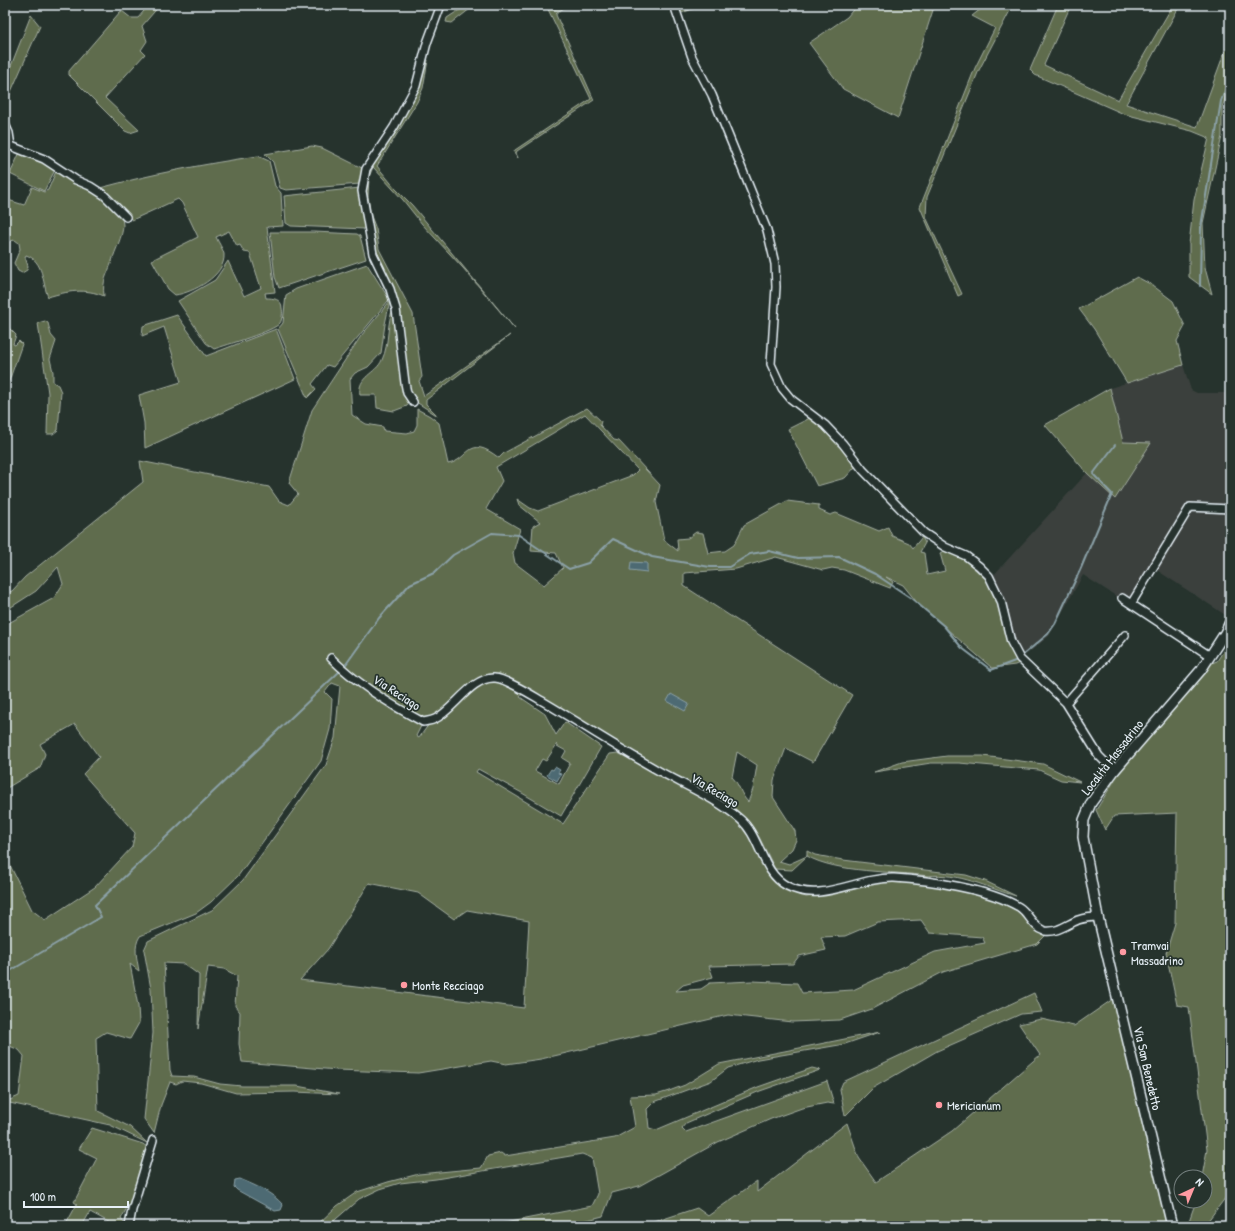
<svg xmlns="http://www.w3.org/2000/svg" width="1235" height="1231" viewBox="0 0 1235 1231" font-family="'Patrick Hand',sans-serif">
	<style>
		.built { fill: #3b413e }
		.green { fill: #5f6c4d; stroke: #a4aea2; fill-rule: evenodd }
		.water { fill: #4d6b73; stroke: #8ba1a8 }
		.lines { fill: none; stroke-linecap: round; stroke-linejoin: round }
		.stream { stroke: #8ba1a8; stroke-width: 2 }
		.minor-casing { stroke: #e8f1f8; stroke-width: 10 }
		.major-casing { stroke: #e8f1f8; stroke-width: 12 }
		.minor { stroke: #26332d; stroke-width: 7 }
		.major { stroke: #26332d; stroke-width: 9 }
		.poi-dot { fill: #ff9aa2; stroke: #26332d; stroke-width: 1.5 }
		.labels { text-anchor: middle; stroke-width: 3.5; stroke-linejoin: round; paint-order: stroke }
		.street-label { font-size: 13px; fill: #e8f1f8; stroke: #26332d }
		.poi-label { font-size: 13px; fill: #e8f1f8; stroke: #26332d; text-anchor: start }
	</style>
	<rect width="100%" height="100%" fill="#26332d"/>
	<filter id="ink" filterUnits="userSpaceOnUse"><feTurbulence type="fractalNoise" baseFrequency=".025" numOctaves="2"/><feDisplacementMap in="SourceGraphic" scale="8" xChannelSelector="R" yChannelSelector="G"/><feConvolveMatrix kernelMatrix="1 2 1 2 8 2 1 2 1" color-interpolation-filters="sRGB"/></filter>
	<g filter="url(#ink)">
		<path class="built" d="M1183 365 1191 390 1197 393H1230V601L1227 616 1155 569 1133 607 1083 575 1049 636 1022 658 1016 647 991 578 1087 473 1115 499 1150 443 1123 442 1110 388Z"/>
		<path class="green" d="M149 5H160L142 26 147 41 141 50 145 54 105 98 139 130 130 133 125 131 69 75V71L120 12 122 11 131 18H138Z
			M467 5H475L452 23 446 22 447 18Z
			M546 5H548L553 10 562 5H570L557 12 556 15 594 100 517 151 516 153 518 158 514 152 515 150 591 99Z
			M676 5H703L679 14Z
			M857 5H936L934 7 898 118 843 89 809 43 847 17Z
			M986 5H1013L979 70 934 180 927 197 926 217 962 294 958 296 920 207 975 68 995 28 972 16Z
			M1058 5H1071L1044 65 1118 100 1173 5H1180L1126 104 1197 127 1223 56 1230 43V87L1222 107V136L1203 223 1205 268 1212 294 1189 277V244L1194 200 1209 138 1192 131 1124 114 1035 75 1030 70Z
			M31 15 40 26 6 103 5 81Z
			M426 58 428 60 423 88 417 102 377 166 395 188 412 205 515 329 463 268 422 224 403 200 373 167 369 177 368 196 371 216 376 229 379 249 413 314 422 377 419 381 424 396 510 335 426 400V404L438 416 413 400 407 389 397 306 377 256 370 227 365 195 368 171Z
			M312 146 322 148 364 169 360 184 286 190 280 188 273 162 265 154Z
			M20 152 40 160 55 170 44 191 10 174Z
			M258 156 269 161 275 186 281 193 283 226 267 227 275 292 265 293 266 298C273 298 282 299 282 308 283 312 282 320 280 323 274 331 226 345 214 349L206 343 178 301 215 280 228 261 244 296 261 288 250 253 244 252 240 245 237 246 229 231 216 237C218 242 223 249 224 254 226 276 192 293 175 295L168 289 152 260 198 237 182 203 178 199 132 220 119 205 100 188C152 174 204 164 258 156Z
			M57 169C75 179 123 201 123 225 123 236 115 250 112 261 107 276 102 280 104 296 86 288 67 291 48 297 42 282 44 261 26 255L25 257 28 266 27 270 22 273 18 271 14 263 20 249 19 243 15 240 5 242V193L8 195V200L24 205 32 187 44 192 48 190Z
			M360 188 366 229 291 226 286 223 284 196Z
			M270 232H314L357 234 360 236 366 259 279 288 275 277Z
			M367 264 389 299 388 301 333 367 327 365 312 384 316 389 307 398 278 329 283 323 286 295 296 289Z
			M1137 277 1152 285 1173 301 1185 326 1177 341 1183 365 1127 383 1094 329 1079 309Z
			M390 301 385 324 381 353 368 367 355 373 350 379 352 415 366 424 383 427 384 431 407 433 414 431 417 425V409L430 416 439 423 448 464C470 460 467 433 499 458L504 453 587 408 601 421 600 425 614 440 619 441 660 485 656 502 664 540 678 551 677 539 688 538 696 532 703 533 708 553 725 551 734 545 744 525 787 501 819 505V510L830 515 836 513 879 531 888 527 892 536 909 543 913 548 922 537 925 543 920 552 924 553 927 575 945 571 940 553 945 550 966 561 991 584 1022 662 1015 665 992 668 919 605 903 585 886 577 893 582 890 588 844 570 832 568 823 570 776 557 736 569 684 573V586L852 695 813 762 786 748 774 780 773 797 795 831 796 840 792 849 779 861 789 864 807 856V851L815 855 843 860 966 875 985 881 1016 896C987 888 959 872 928 876 894 871 836 873 807 856L792 870 775 869 759 837 752 826 722 804 526 689 520 697 545 714 556 735 565 722 601 747 561 816 522 793 478 769 476 772 563 824 610 754 618 753 716 806 739 820 749 832 761 863 783 889 806 897 819 895 857 885 895 880 950 887 993 898 1023 914 1040 932 1046 935 1037 944 943 972 872 1009 840 1020 792 1022 728 1015 541 1059 506 1064 491 1061 418 1073 337 1070 242 1062 239 1044 240 1012 235 1006 237 976 224 969 208 967 198 1029 199 975 184 964 164 963 170 1070 172 1076 194 1077 220 1084 242 1086H297L339 1094 295 1092 236 1093 201 1083 182 1081 176 1084 170 1082 161 1105 154 1133 144 1119 153 1033 151 989 144 950 148 941 212 910 243 880 326 765 335 738 340 686 332 683 325 692 332 699 330 729 321 761 238 876 211 902 196 913 140 936C133 947 137 958 139 971L130 964 138 1006 139 1023 130 1039 106 1032 96 1038 98 1111 130 1127 147 1143 110 1125 5 1102V1097L10 1100 19 1096 24 1056 19 1050 5 1044V855L32 910 45 920 95 887 132 847 135 833 83 774 99 757 75 724 40 744 45 754 40 768 5 789V625L54 598 63 584 58 567 36 591 5 611V593L12 591 25 577 143 482 140 461 269 487 279 501 289 505 298 494 289 483 312 410 361 336ZM585 414 638 470 633 475 538 511 530 508 517 499 519 505 540 522 533 526 531 551 556 553 563 568 544 585 515 563 513 553 520 529 486 509 502 481 496 467ZM356 682 422 718 434 717 419 738 416 736 422 724 393 711ZM557 744V746L566 751 562 758 570 763 559 784 535 771 542 759 546 761ZM737 752 757 765 753 789 748 802C740 794 740 785 732 777ZM369 883 418 893 454 919 467 910 529 921 524 1008 300 980 328 949ZM921 920 930 933 982 937 985 943 935 952 853 990 802 993 797 983 752 981 710 983 701 989 676 991 683 985 713 977 709 966 793 964 799 956 826 950 821 937 845 936 878 922Z
			M394 306 410 401 407 406 394 411 377 408 376 395H360C357 376 376 374 382 360 390 343 386 323 394 306Z
			M177 315 206 356 276 329 295 379 145 448 144 423 139 395 181 382 164 327 142 336 143 326Z
			M45 321 48 323 51 335 56 341 50 359 53 372V382L58 385 61 392 58 430 53 434H47L48 393 38 323Z
			M5 324 16 335 13 344 15 345 19 341 22 344 8 384 5 383Z
			M1110 388 1123 442 1151 443 1115 499 1087 473 1045 425Z
			M810 418 835 440 856 466 845 478 817 486 788 429Z
			M1224 650 1230 652V1194L1229 1193 1204 1226H1195L1189 1221 1196 1201H1205V1177H1202L1207 1150 1189 1007 1177 1005 1166 953 1175 923 1177 813 1114 816 1105 830 1096 810 1113 783 1116 774 1212 663 1217 661Z
			M947 756H983L1043 764 1080 782 1061 780 1039 770 959 763H931L874 772 902 762Z
			M1034 993 1042 1012 1021 1014 937 1051 873 1088 845 1116 840 1089 843 1082Z
			M1113 999 1167 1226H642L697 1208 708 1216 757 1181V1192L847 1123 859 1158 876 1182 952 1131 1040 1055 1019 1024 1041 1019 1074 1026Z
			M880 1032 845 1044 758 1059 728 1068 711 1081 654 1102 647 1109 649 1128 656 1130 758 1087 812 1068 820 1070 760 1091 686 1123 682 1128 686 1132 827 1081 834 1104 827 1103 802 1108 771 1119 718 1142 639 1186 612 1193 603 1216 564 1226H489L592 1206 598 1194 592 1158 582 1154 436 1179 400 1183 380 1189 359 1199 328 1226H316L337 1206 357 1192 388 1182 419 1174 481 1168 488 1156 501 1153 505 1156 615 1138 635 1127 630 1096 656 1095 669 1091 685 1085 719 1064Z
			M92 1128 143 1144 147 1147 131 1200 121 1219 124 1223V1226H116L90 1212 82 1226H65L77 1204 74 1202 97 1158 79 1149Z"/>
		<path class="water" d="M631 562 647 563V572L630 570Z
			M671 694 689 704 685 711 667 701Z
			M555 767 560 770 558 773 561 774 557 781 547 775 551 769 553 770Z
			M240 1179C256 1186 272 1192 283 1205L281 1210 275 1211 237 1190 234 1187 235 1180Z"/>
		<g class="lines">
			<path class="stream" d="M1200 286 1201 227 1221 101 1230 78
				M1023 655 1048 634 1055 624 1081 568 1112 494 1093 474 1115 445
				M344 667 379 618 410 584 434 573 453 555 492 533 519 535 569 569 588 563 613 539 652 557 710 567H729L750 554 769 551 798 558 839 557 875 574 911 598 944 626 962 648 991 670 1015 661
				M5 974 101 917 95 905 341 670"/>
			<defs>
				<path id="minor" d="M674 5 692 57 712 95 767 230 775 264 776 287 771 364 782 388 791 399 825 425 843 444 863 470 924 533 945 547 966 556 979 566 989 576 1001 601 1011 642 1020 659 1066 703 1099 756 1114 771
					M5 124 9 133 11 146 44 159 76 180 90 186 104 195 126 217
					M413 402 407 393 405 383 396 309 390 289 373 254 362 191 366 169 394 127 416 86 427 43 441 5
					M1122 598 1210 656
					M1131 604 1190 507 1230 509
					M331 658C357 684 391 705 423 722 427 721 431 721 435 719 453 711 472 676 495 678 505 678 535 697 544 702 583 725 620 749 659 771 686 786 717 799 740 819 761 837 761 872 787 886 822 904 857 877 894 878 929 880 989 889 1019 907 1029 913 1033 928 1045 931 1057 933 1068 924 1078 920 1084 918 1091 917 1098 917
					M1066 703 1125 635
					M129 1226 132 1210 153 1140"/>
				<path id="major" d="M1172 1226 1098 917 1083 837 1084 820 1091 803 1114 771 1201 670 1225 633 1230 622"/>
			</defs>
			<use href="#minor" class="minor-casing"/>
			<use href="#major" class="major-casing"/>
			<use href="#minor" class="minor"/>
			<use href="#major" class="major"/>
		</g>
	</g>
	<g class="poi-dot">
		<circle cx="1123" cy="952" r="4"/>
		<circle cx="404" cy="985" r="4"/>
		<circle cx="939" cy="1105" r="4"/>
	</g>
	<g class="labels">
		<g class="street-label">
			<text transform="translate(397 692) rotate(33)" y="5">Via Reciago</text>
			<text transform="translate(1112 757) rotate(-52)" y="5">Località Massadrino</text>
			<text transform="translate(715 790) rotate(31)" y="5">Via Reciago</text>
			<text transform="translate(1148 1068) rotate(77)" y="5">Via San Benedetto</text>
		</g>
		<g class="poi-label">
			<text x="1131" y="950">Tramvai<tspan x="1131" dy="15">Massadrino</tspan></text>
			<text x="412" y="990">Monte Recciago</text>
			<text x="947" y="1110">Mericianum</text>
		</g>
	</g>
	<rect width="1235" height="1231" fill="none" stroke="#26332d" stroke-width="20"/>
	<rect x="10" y="10" width="1215" height="1211" fill="none" stroke="#e8f1f8" stroke-width="1.5" filter="url(#ink)"/>
	<g transform="translate(1193 1189) rotate(44)"><circle r="19" fill="#26332d" stroke="#747f7e"/>
	<path d="M0-3L7 15L0 10L-7 15Z" fill="#ff9aa2"/>
	<text y="-6" font-size="11" font-weight="bold" text-anchor="middle" fill="#e8f1f8">N</text>
	</g>
	<path d="M24 1201v6h104v-6" fill="none" stroke="#e8f1f8" stroke-width="2"/>
	<text x="30" y="1201" font-size="12" fill="#e8f1f8" stroke="#26332d" stroke-width="3" paint-order="stroke">100 m</text>
</svg>
